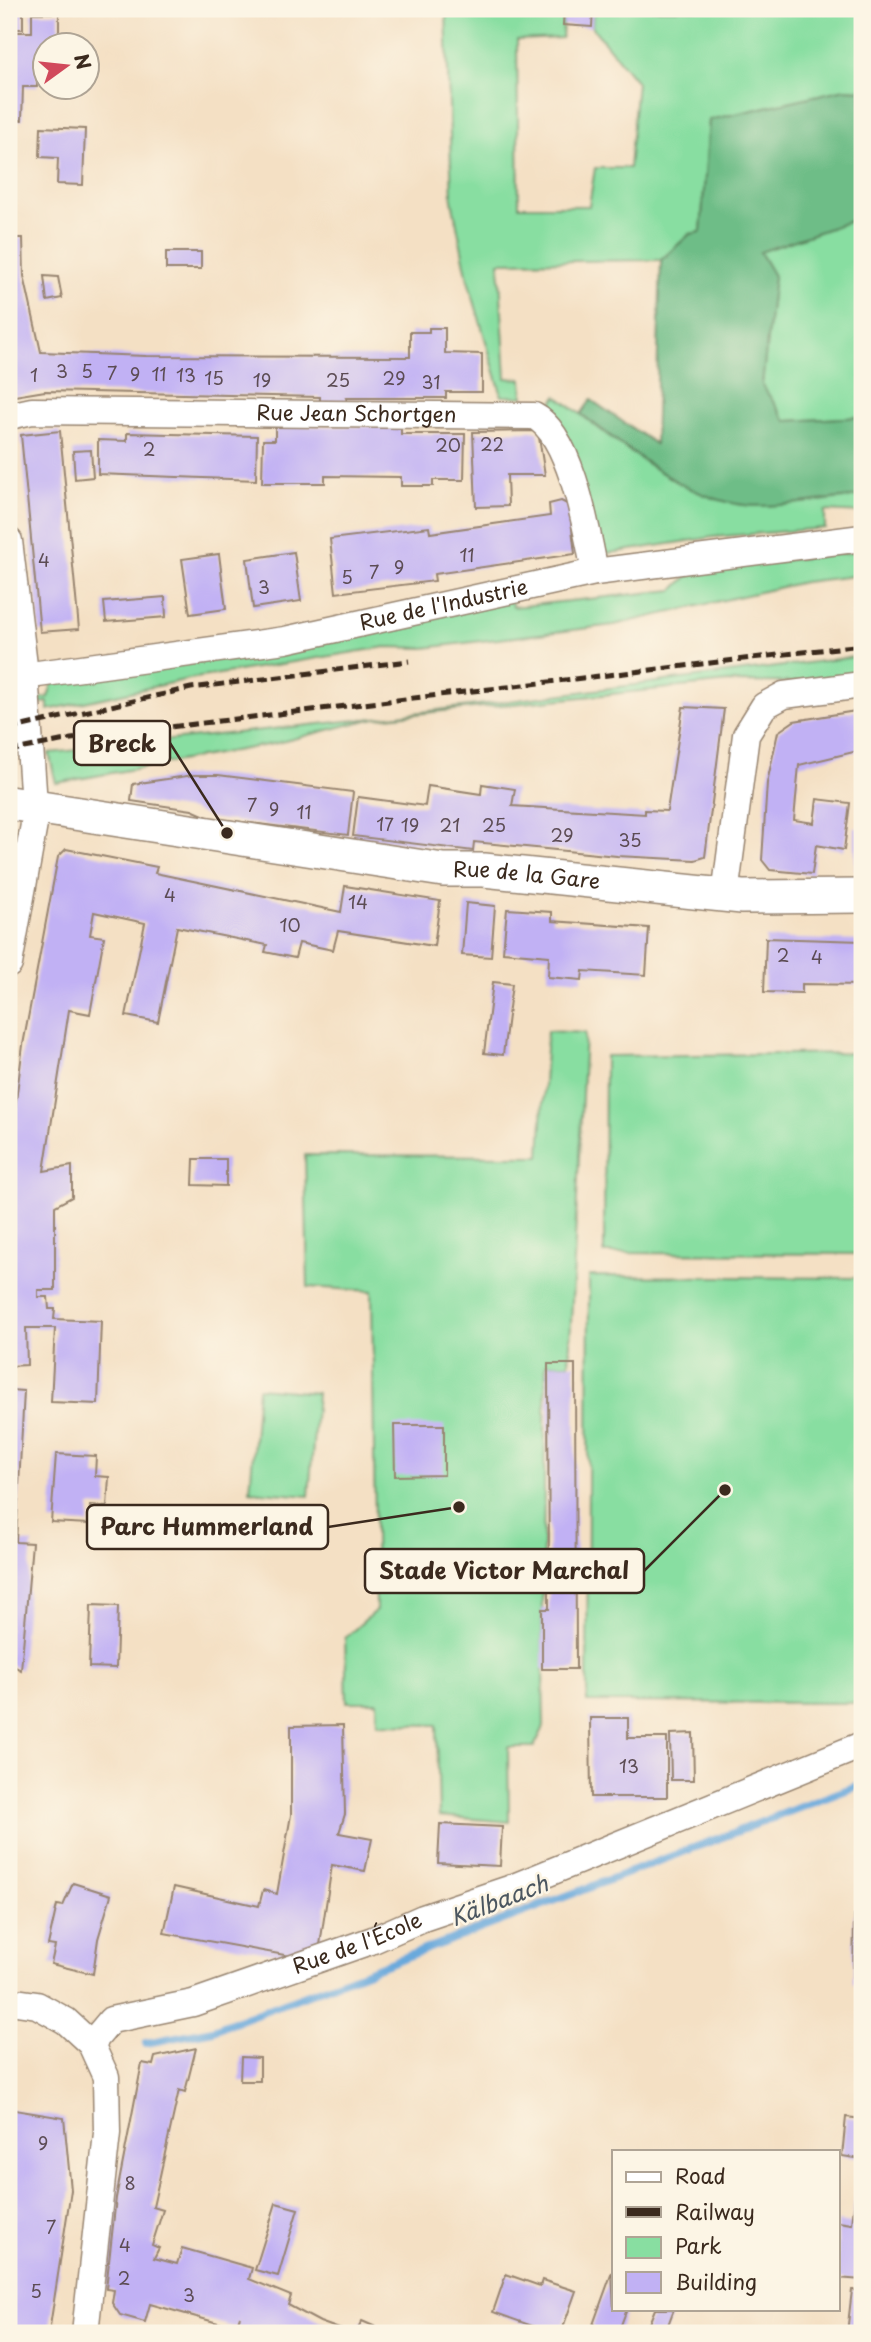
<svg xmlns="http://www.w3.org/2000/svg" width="871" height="2342" viewBox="0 0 871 2342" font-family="'Playpen Sans',sans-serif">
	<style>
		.green { fill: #88dea1; stroke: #628460; stroke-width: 2 }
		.forest { fill: #6ebd87; stroke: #547452; stroke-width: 2 }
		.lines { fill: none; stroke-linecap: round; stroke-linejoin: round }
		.stream { stroke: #69a9dc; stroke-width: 8 }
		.building { fill: #c1b1f4 }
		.minor-casing { stroke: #988571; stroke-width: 29 }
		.major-casing { stroke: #988571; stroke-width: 36 }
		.minor { stroke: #fff; stroke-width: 26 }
		.major { stroke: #fff; stroke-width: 33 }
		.rail { stroke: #3b2a1e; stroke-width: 5; stroke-dasharray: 10 5; stroke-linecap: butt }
		.labels { text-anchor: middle; stroke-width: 5; stroke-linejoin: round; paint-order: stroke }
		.number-label { font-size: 18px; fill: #5c4c54 }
		.street-label { font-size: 21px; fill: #3b2a1e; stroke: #fcf5e5 }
		.water-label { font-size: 23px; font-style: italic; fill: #4b5660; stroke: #fcf5e5 }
		.leader { fill: none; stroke: #3b2a1e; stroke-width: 2.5 }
		.callout-dot { fill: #3b2a1e; stroke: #fcf5e5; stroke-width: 2.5 }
		.callout { fill: #fcf5e5; stroke: #3b2a1e; stroke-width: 2.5 }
		.callout-label { font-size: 23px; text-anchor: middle; font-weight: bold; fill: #3b2a1e }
	</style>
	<rect width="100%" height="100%" fill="#fcf5e5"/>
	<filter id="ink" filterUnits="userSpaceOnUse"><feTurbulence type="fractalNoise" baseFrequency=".0143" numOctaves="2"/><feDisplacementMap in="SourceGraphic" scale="14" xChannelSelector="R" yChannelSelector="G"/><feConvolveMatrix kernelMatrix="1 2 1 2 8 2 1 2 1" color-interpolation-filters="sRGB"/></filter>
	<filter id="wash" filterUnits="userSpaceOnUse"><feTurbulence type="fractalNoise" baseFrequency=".00686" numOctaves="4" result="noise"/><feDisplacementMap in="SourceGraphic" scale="28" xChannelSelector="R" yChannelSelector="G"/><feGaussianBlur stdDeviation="1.57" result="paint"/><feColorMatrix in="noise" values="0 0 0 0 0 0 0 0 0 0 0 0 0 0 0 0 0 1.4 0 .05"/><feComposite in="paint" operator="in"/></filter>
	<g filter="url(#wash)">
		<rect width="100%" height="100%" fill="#f4e0c4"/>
		<path class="green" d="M446 9H564L562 38 517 40 519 206H589L595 168H629L637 82 592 27 593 9H862V90L845 89 709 120 701 232 690 234 661 260 499 262 506 378 522 379 523 397 502 396 468 280 452 200Z
			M862 217V417L786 421 762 385 774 276 760 252Z
			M557 396C608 434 679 499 745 505 775 508 830 499 862 496V513L825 511V528L714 537 592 556 546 411Z
			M862 551V575L804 582 614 625 424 648 386 647 189 679 48 710V702L11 708 9 718V703L48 697 54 678 510 598 513 607 673 590 693 571Z
			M862 656V683L729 682 375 718 273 744 56 783 49 753 375 718Z
			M547 1031 585 1033 569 1364H546L542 1609 544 1727 534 1747H508L509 1822 439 1816 437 1725 378 1724 377 1702H347L345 1638 376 1610 372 1291 308 1287 305 1155 540 1156Z
			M862 1053V1254L604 1253 605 1056Z
			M589 1276 862 1278V1703L587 1702Z
			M258 1388 317 1393 309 1496 250 1491Z"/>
		<path class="forest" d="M845 89 862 90V217L760 252 774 276 762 385 786 421 862 417V496C830 498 774 509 744 505 683 498 629 449 581 414L591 400 655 444 661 260 690 234 701 232 709 120Z"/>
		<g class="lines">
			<path class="stream" d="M146 2043 213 2030 862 1784"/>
		</g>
		<g id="blocks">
			<path class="building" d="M9 9H23V29H9Z
				M564 9H593L592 27 563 25Z
				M32 13H59V46H46V65H38L37 87H23L22 120H9L10 32H32Z
				M41 127 85 129 83 185 57 184 58 158 40 157Z
				M9 238H23L24 276 41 352 146 356 410 357V332H429V328H445V353L482 354V392H446V398H346L349 405 320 403V397L45 391 15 396 9 389Z
				M166 252H201V269H166Z
				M44 276 58 277 62 298 47 301Z
				M275 426 401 427V434H465L464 480H433V486H401V477L325 476V483H262L263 440H275Z
				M60 431 79 629 40 632 21 435Z
				M538 431 545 475H507L508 506 476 507 473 432Z
				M127 433 257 436 256 480 98 474V440L127 441Z
				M91 450 93 477 75 479 73 451Z
				M561 501 567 504 570 512 575 554 434 574 435 581 336 593 330 539 429 527 430 533 550 516 549 504Z
				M294 552 301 601 253 608 247 559Z
				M219 554 226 609 190 614 182 559Z
				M165 597 166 617 106 622 104 602Z
				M683 707 724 709 705 857 695 860 617 856 474 842 473 851 353 836 358 797 425 806 428 786 481 794 482 784 515 789 512 806 645 814V810L667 811Z
				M862 710V750L799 765 794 820 814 823 817 799 850 803 844 850 816 845 812 874 770 870 762 860 767 783 778 732 794 721Z
				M194 775H218L353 792 348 835 210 818 192 810 131 801 133 784Z
				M855 828H862V870H855Z
				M66 849 157 867 155 873 341 912 345 886 440 901 434 946 338 931 333 950 299 943 295 958 265 952 267 945 177 927 158 1022 126 1016 145 923 94 912 90 935 104 937 90 1014 69 1010 44 1171 72 1166V1197L55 1206V1290H38V1297H48L49 1309H55L54 1319 101 1321 98 1404 51 1402 55 1328H26L27 1365 9 1366V1157L23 1045 58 857Z
				M466 903 495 906 491 957 462 955Z
				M507 909 552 912V921L649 928 646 975 583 971 582 980 548 977 549 956 503 952Z
				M766 938 862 941V985L802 984V993L764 992Z
				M493 982 512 984 503 1055 484 1053Z
				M194 1159H226V1186L193 1185Z
				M548 1364H575L576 1669H542V1609H549Z
				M9 1390 24 1391 16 1542 32 1543 21 1670 9 1664Z
				M394 1425H444V1475L395 1476Z
				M56 1454 96 1456 95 1476 109 1477 107 1507 90 1506 89 1524 51 1522Z
				M91 1605 118 1606 116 1668 89 1667Z
				M590 1718H628V1738H667V1797H591Z
				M343 1725 345 1814 339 1833 372 1839 365 1871 332 1865 320 1945 301 1958 164 1933 174 1887 259 1906 263 1890 277 1894 291 1815V1726Z
				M693 1733 694 1780H671L670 1734Z
				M440 1824 502 1827 500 1866 438 1863Z
				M73 1883 111 1895 98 1939 93 1974 51 1964 55 1946 48 1945 57 1905 63 1906Z
				M854 1915H862V1984H853Z
				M196 2048 185 2092 179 2090 153 2207 163 2210 152 2245 159 2248 154 2258 177 2264 182 2248 252 2268 249 2279 291 2296 288 2305 320 2322 350 2333H241L236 2331 240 2316 236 2328 150 2304 145 2322 120 2315 112 2303 114 2290 106 2289 116 2198 142 2063 153 2065 155 2057Z
				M241 2057 260 2058V2081H240Z
				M9 2109 64 2118 71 2190 49 2333H9V2210L13 2169 9 2168Z
				M846 2117 862 2119V2159L842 2156Z
				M857 2178 862 2179V2280L838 2278V2222L852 2224Z
				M276 2203 298 2209 278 2276 255 2270Z
				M612 2272 614 2309H627L618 2333H590Z
				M506 2274 540 2286 542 2280 576 2291 561 2333H552L493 2312Z
				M852 2290 862 2291V2333H847Z
				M655 2309H674L665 2333H645Z
				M362 2321 385 2331 384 2333H356Z"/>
		</g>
	</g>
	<g filter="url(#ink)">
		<use href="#blocks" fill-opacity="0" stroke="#988571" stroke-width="2"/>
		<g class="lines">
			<defs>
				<g id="minor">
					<path id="s1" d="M9 416 32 411 534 416C571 435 587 531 595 572"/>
					<path d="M9 541 25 674 35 819 9 964"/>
					<path id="s2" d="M9 678 285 640 595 572 862 538"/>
					<path d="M725 895 746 735 764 706 784 695 862 685"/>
					<path d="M9 2001 37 2005 66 2021 91 2044 106 2077 107 2133 85 2333"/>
					<path id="s3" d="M91 2044 111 2020 193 2003 373 1940 423 1918 509 1889 862 1745"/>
				</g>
				<g id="major">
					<path id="s4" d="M9 803 443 870H484L742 897 862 896"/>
				</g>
			</defs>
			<use href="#minor" class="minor-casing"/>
			<use href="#major" class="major-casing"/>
			<use href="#minor" class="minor"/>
			<use href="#major" class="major"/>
			<path class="rail" d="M9 729 191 688 409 661
				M9 751 71 739 236 719 862 645"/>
		</g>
	</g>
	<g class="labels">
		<g class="number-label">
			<text x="62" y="378">3</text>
			<text x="87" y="378">5</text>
			<text x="112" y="380">7</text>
			<text x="135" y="381">9</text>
			<text x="159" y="381">11</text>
			<text x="34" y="382">1</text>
			<text x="186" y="382">13</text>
			<text x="214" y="385">15</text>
			<text x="394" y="385">29</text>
			<text x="262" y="387">19</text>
			<text x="338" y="387">25</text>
			<text x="431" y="389">31</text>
			<text x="492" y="451">22</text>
			<text x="448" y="452">20</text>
			<text x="149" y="456">2</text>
			<text x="467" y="562">11</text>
			<text x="44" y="567">4</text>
			<text x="399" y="574">9</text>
			<text x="374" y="579">7</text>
			<text x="347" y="584">5</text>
			<text x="264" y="594">3</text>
			<text x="252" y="812">7</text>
			<text x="274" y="816">9</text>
			<text x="304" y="819">11</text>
			<text x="385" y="831">17</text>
			<text x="410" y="832">19</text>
			<text x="450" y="832">21</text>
			<text x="494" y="832">25</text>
			<text x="562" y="842">29</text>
			<text x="630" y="847">35</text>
			<text x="170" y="902">4</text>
			<text x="358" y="909">14</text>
			<text x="290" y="932">10</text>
			<text x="783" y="962">2</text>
			<text x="817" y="964">4</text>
			<text x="629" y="1773">13</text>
			<text x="43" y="2150">9</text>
			<text x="130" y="2190">8</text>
			<text x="51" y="2234">7</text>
			<text x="125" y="2252">4</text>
			<text x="124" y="2285">2</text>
			<text x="36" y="2298">5</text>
			<text x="189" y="2302">3</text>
		</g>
		<g class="street-label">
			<text dy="7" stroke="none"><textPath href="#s1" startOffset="348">Rue Jean Schortgen</textPath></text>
			<text dy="7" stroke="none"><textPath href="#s2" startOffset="441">Rue de l'Industrie</textPath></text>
			<text dy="7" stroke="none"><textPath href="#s4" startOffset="523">Rue de la Gare</textPath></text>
			<text dy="7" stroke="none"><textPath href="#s3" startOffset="290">Rue de l'École</textPath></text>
		</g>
		<g class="water-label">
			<text transform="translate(499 1901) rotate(-21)" y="8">Kälbaach</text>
		</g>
	</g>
	<path class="leader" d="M227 833L170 743M459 1507L328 1527M725 1490L644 1571"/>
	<g class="callout-dot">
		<circle cx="227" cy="833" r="7"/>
		<circle cx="459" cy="1507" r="7"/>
		<circle cx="725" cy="1490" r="7"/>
	</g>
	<g class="callout">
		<rect x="74" y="721" width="96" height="44" rx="7"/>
		<rect x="87" y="1505" width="241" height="44" rx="7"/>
		<rect x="365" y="1549" width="279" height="44" rx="7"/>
	</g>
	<g class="callout-label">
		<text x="122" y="752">Breck</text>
		<text x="207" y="1535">Parc Hummerland</text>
		<text x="504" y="1579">Stade Victor Marchal</text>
	</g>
	<rect width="871" height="2342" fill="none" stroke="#fcf5e5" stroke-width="35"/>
	<rect x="612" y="2150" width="228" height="161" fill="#fcf5e5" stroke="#afa495" stroke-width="2"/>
	<rect x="626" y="2172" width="35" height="10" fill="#ffffff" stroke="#afa495" stroke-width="2"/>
	<text x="675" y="2184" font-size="21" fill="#3b2a1e">Road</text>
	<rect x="626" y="2207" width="35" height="10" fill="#3b2a1e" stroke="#afa495" stroke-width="2"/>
	<text x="675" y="2220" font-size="21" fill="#3b2a1e">Railway</text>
	<rect x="626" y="2237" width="35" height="21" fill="#88dea1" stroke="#afa495" stroke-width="2"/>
	<text x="675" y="2254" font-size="21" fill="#3b2a1e">Park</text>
	<rect x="626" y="2272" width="35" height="21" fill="#c1b1f4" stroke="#afa495" stroke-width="2"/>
	<text x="675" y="2290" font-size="21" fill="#3b2a1e">Building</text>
	<g transform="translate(66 66) rotate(75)"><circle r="33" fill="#fcf5e5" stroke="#afa495" stroke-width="2"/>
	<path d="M0-5L12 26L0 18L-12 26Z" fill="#d1495b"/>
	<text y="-10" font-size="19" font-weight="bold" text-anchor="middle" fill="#3b2a1e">N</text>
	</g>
</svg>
